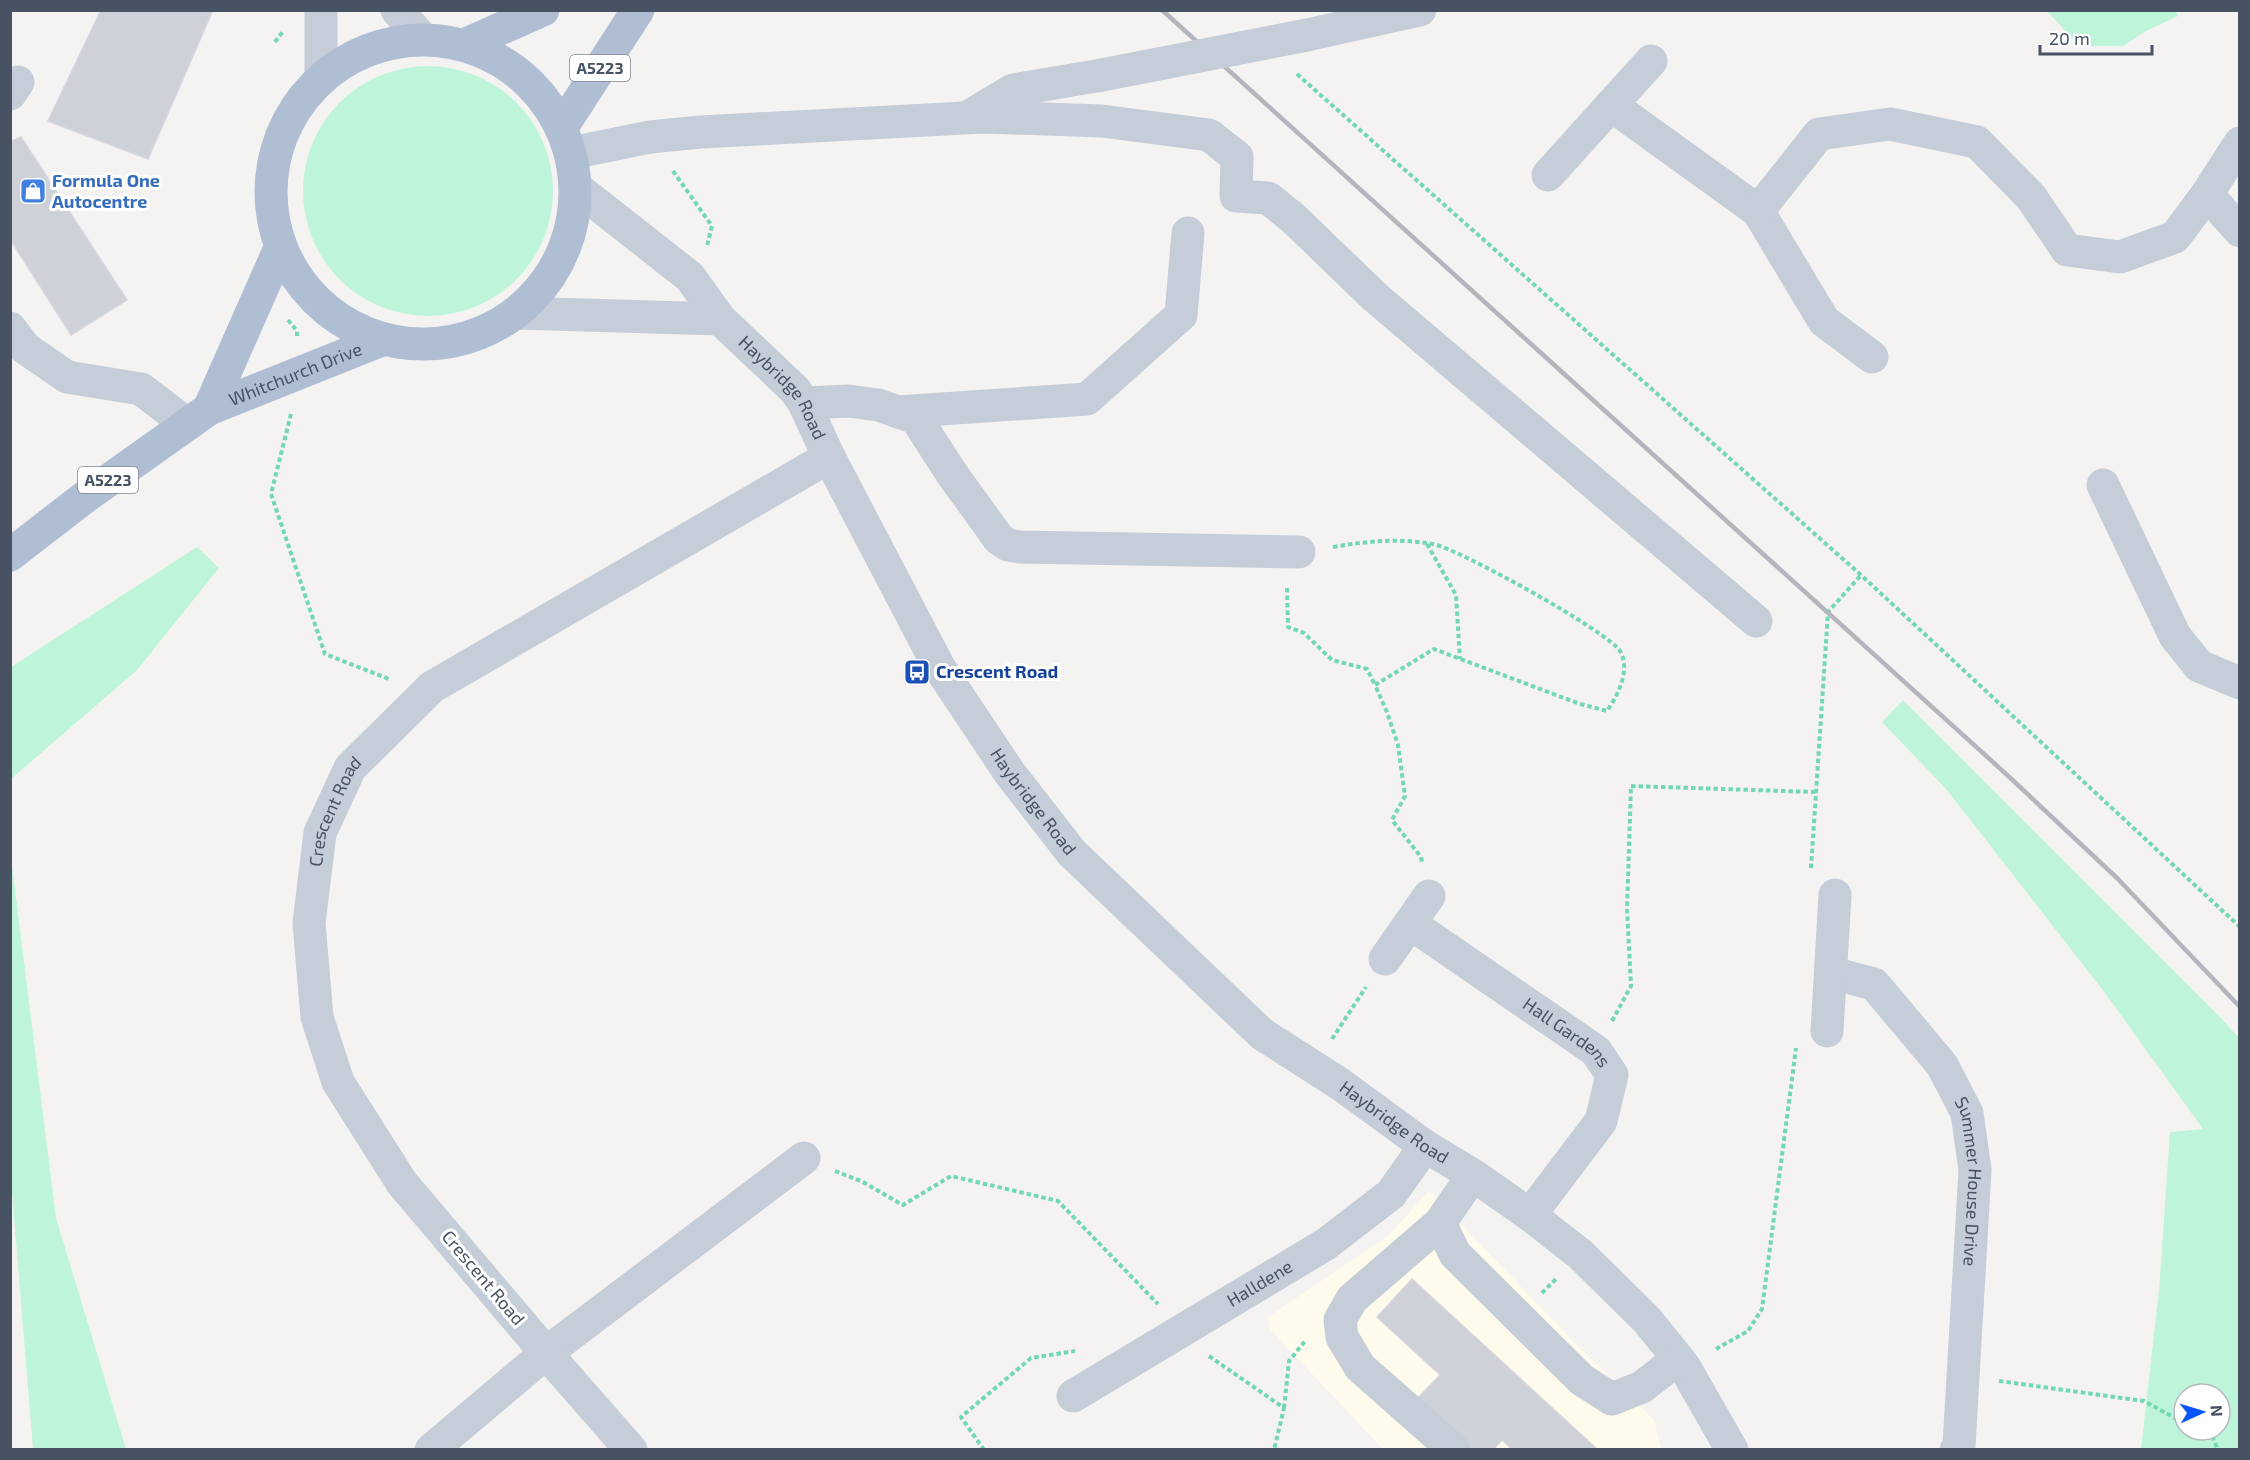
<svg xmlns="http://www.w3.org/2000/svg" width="2250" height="1460" viewBox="0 0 2250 1460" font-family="'Exo 2',sans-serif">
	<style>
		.commercial { fill: #fefbed }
		.green { fill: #bef5da; fill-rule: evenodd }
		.building { fill: #ced1d8; stroke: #d6d7de; stroke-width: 1.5 }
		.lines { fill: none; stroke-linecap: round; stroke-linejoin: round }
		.path { stroke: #71d8b1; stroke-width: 4; stroke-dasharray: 4.5 3; stroke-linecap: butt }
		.minor { stroke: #c5cdd8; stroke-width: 33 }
		.major { stroke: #b0bed3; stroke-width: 33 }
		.rail { stroke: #b4b6bd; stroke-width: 4.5 }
		.minor-bridge { stroke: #c5cdd8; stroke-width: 33 }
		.labels { text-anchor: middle; stroke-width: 6; stroke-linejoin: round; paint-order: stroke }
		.shield { fill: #fff; stroke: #7e8792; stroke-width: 1.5 }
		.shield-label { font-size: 16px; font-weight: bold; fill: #475363 }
		.shop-label { font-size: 18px; font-weight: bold; fill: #366cbe; stroke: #fff; text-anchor: start }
		.street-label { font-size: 18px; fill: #475363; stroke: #fff }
		.transit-label { font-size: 18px; font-weight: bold; fill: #164399; stroke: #fff; text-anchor: start }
	</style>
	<rect width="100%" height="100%" fill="#f5f3f2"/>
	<path class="commercial" d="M1429 1191 1574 1342 1654 1420 1661 1449H1383L1270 1329 1268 1317 1388 1236Z"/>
	<path class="green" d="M2176 11 2178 16 2146 31 2123 46H2079L2047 11Z
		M303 191a125 125 0 1 1 250 0a125 125 0 1 1-250 0Z
		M197 547 219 568 137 670 11 779V667Z
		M1903 700 2220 1017 2239 1038V1449H2141L2159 1291 2170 1132 2203 1129 2105 993 1947 790 1882 722ZM2184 1394H2220V1430H2184Z
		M10 849 56 1218 126 1449H33L10 1168Z"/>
	<path class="building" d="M101 10H213L148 159 48 121Z
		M21 137 127 300 71 335 10 239V142Z
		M1412 1279 1598 1450H1513L1502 1440 1493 1450H1472L1417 1399 1440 1375 1377 1317Z"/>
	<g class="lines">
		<path class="path" d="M275 42 284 30
			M1297 74 1861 575 2240 927
			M673 171 712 226 707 246
			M288 320 297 331V336
			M291 414 271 494 325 654 389 679
			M1427 544 1456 595 1460 659
			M1333 547C1368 541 1398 538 1433 544 1457 548 1609 632 1620 651 1631 670 1618 695 1607 711L1580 704 1434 649 1375 685 1387 712 1398 745 1405 796 1392 820 1421 857 1422 862
			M1287 588 1288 627 1304 633 1332 660 1367 669 1375 685
			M1811 868 1828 612 1861 575
			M1612 1021 1631 986 1627 909 1631 786 1815 792
			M1332 1039 1366 987
			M835 1171 863 1182 903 1205 951 1176 1058 1201 1158 1304
			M1542 1293 1556 1279
			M1716 1349 1748 1331 1762 1309 1796 1048
			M1209 1356 1284 1408 1274 1450
			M1999 1381 2144 1401 2184 1423
			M1284 1408 1289 1361 1306 1340
			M2198 1430 2213 1438 2218 1450
			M984 1450 961 1417 1031 1358 1075 1351"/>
		<g class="minor">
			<path d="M321 10V76"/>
			<path d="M397 10 422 38"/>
			<path d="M1307 35 1420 10"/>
			<path d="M10 94 18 82"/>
			<path d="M1611 105 1758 211 1824 321 1872 357"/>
			<path d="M968 117 1013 90 1102 75"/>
			<path d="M571 153 650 137 700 132 983 117 1102 121 1209 135 1237 157 1236 196 1268 198 1293 218 1375 297 1756 621"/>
			<path d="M1548 175 1651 61"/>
			<path id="s1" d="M578 189 690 277 720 319 795 390 804 403 829 457 939 667 1009 772 1072 853 1262 1034 1340 1084 1425 1146 1473 1175 1530 1215 1580 1254 1647 1320 1684 1366 1732 1450"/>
			<path d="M2207 194 2240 231"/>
			<path d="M1758 211 1819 134 1890 124 1977 142 2031 197 2067 250 2120 257 2175 237 2207 194 2240 143"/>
			<path d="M516 313 720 319"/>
			<path d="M10 328 25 348 67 377 141 389 187 424"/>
			<path d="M804 403 849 401 878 405 916 418 952 474 999 539 1008 545 1020 547 1299 552"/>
			<path d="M898 412 1087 399 1181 315 1188 233"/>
			<path d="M2103 485 2175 636 2199 666 2240 683"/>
			<path id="s2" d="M1411 924 1596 1051 1612 1075 1601 1121 1530 1215"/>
			<path d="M1385 959 1429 896"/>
			<path id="s3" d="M1832 973 1874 984 1942 1065 1967 1113 1975 1170 1959 1446 1956 1450"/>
			<path d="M1827 1031 1835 895"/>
			<path id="s4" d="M804 1158 546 1353 402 1183 338 1082 317 1017 309 923 320 833 350 768 432 687 829 457"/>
			<path d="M1473 1175 1440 1223 1455 1254 1582 1380 1612 1399 1642 1387 1678 1359"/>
			<path d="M1440 1223 1352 1299 1340 1320 1342 1337 1360 1367 1454 1450"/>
			<path id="s5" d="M1073 1396 1326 1244 1391 1194 1425 1146"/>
			<path d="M431 1450 546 1353 631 1450"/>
		</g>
		<g class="major">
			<circle cx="423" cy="192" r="152"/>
			<path d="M466 44 543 10"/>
			<path d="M562 127 638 10"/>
			<path d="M209 409 280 248"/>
			<path id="s6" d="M10 555 85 497 209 409 382 340"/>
		</g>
		<path class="rail" d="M1162 10 2005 773 2117 878 2240 1007"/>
		<path class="minor-bridge" d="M1102 75 1307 35"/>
	</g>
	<defs>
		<symbol id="shop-square" viewBox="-11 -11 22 22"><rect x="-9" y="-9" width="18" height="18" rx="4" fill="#3f7fe0" stroke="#fff"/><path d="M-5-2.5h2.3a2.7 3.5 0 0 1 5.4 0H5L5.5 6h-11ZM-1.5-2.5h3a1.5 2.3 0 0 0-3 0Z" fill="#fff"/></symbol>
		<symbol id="bus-square" viewBox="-11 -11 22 22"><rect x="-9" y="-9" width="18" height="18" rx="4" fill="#1a4fb4" stroke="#fff"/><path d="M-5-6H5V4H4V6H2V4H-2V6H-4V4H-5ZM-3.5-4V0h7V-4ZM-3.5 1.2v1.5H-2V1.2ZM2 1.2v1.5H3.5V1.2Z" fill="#fff"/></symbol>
	</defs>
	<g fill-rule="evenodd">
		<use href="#shop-square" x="18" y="176" width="30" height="30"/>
		<use href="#bus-square" x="902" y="657" width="30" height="30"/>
	</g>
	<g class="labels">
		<g class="shield">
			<rect x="570" y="55" width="60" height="26" rx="4.5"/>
			<rect x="78" y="467" width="60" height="26" rx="4.5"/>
		</g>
		<g class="shield-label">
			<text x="600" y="74">A5223</text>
			<text x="108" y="486">A5223</text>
		</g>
		<g class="shop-label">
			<text x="52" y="187">Formula One<tspan x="52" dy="21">Autocentre</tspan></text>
		</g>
		<g class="street-label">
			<text dy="6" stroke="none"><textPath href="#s6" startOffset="340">Whitchurch Drive</textPath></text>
			<text dy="6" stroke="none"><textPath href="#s1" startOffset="288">Haybridge Road</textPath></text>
			<text dy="6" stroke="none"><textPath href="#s1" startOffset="774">Haybridge Road</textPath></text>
			<text dy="6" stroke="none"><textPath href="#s4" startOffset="944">Crescent Road</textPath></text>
			<text dy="6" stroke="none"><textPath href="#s2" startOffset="190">Hall Gardens</textPath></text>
			<text dy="6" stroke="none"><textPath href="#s1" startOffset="1260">Haybridge Road</textPath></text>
			<text dy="6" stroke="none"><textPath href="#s3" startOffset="272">Summer House Drive</textPath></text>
			<text transform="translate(483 1278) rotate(50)" y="6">Crescent Road</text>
			<text dy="6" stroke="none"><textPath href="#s5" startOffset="218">Halldene</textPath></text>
		</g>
		<g class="transit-label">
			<text x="936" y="678">Crescent Road</text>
		</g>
	</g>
	<rect width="2250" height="1460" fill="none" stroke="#475363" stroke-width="24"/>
	<g transform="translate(2202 1412) rotate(86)"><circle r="28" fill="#ffffff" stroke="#b5bac1" stroke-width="1.5"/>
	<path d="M0-4.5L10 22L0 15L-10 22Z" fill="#0655fb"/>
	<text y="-9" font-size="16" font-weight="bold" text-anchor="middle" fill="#475363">N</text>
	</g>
	<path d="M2040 45v9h112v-9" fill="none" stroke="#475363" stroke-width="3"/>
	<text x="2049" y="45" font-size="18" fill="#475363" stroke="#ffffff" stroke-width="4.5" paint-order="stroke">20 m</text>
</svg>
